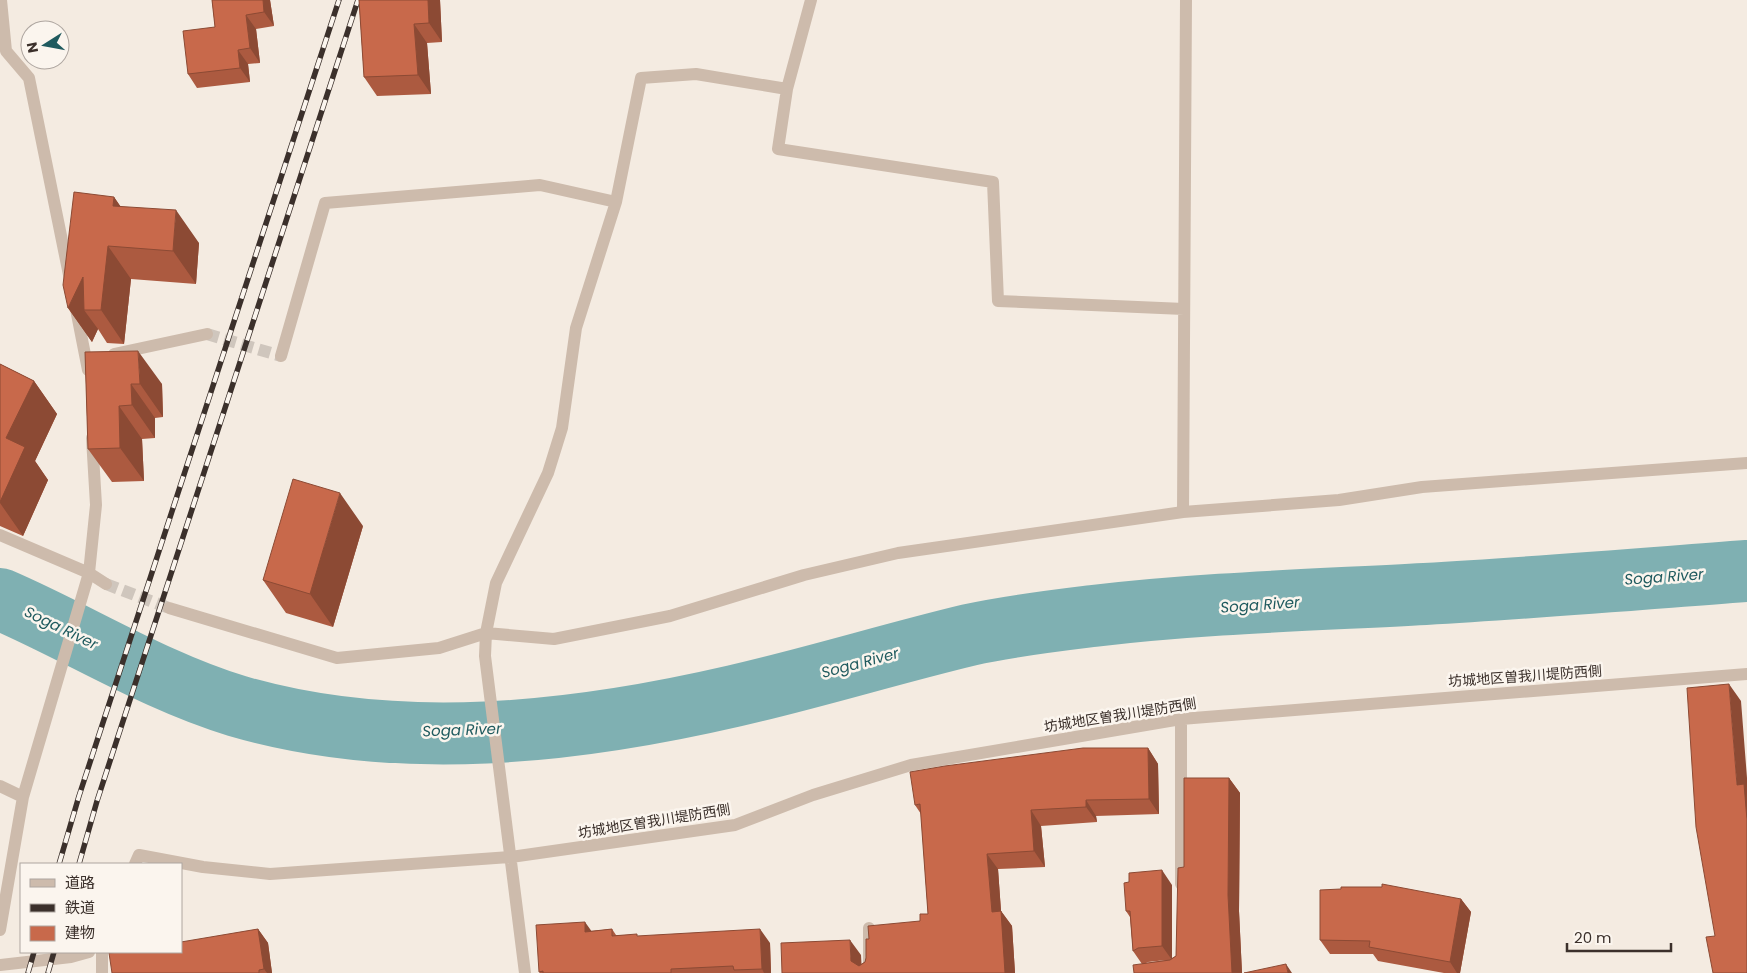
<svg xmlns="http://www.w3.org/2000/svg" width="1747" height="973" viewBox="0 0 1747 973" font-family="Poppins,'Noto Sans JP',sans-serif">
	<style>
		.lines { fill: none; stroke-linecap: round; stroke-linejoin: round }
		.river { stroke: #7fb0b2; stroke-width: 62 }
		.minor-tunnel { stroke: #cfc6bd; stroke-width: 12; stroke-dasharray: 12 6; stroke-linecap: butt }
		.minor { stroke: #cdbbac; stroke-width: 12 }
		.rail-casing { stroke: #3b302b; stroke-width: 5.5 }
		.rail { stroke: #fbf5ee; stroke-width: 4; stroke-dasharray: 11; stroke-linecap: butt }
		.wall { fill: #ac5a40; fill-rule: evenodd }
		.shaded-wall { fill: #8c4a34 }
		.building { fill: #c8694b; stroke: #8c4a34 }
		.labels { text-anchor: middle; stroke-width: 5; stroke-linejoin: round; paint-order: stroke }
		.street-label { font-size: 14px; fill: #3b302b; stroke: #fbf5ee }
		.water-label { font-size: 15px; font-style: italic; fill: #1f5a5e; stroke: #fbf5ee }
	</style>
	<rect width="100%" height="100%" fill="#f4ebe1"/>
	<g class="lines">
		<path class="river" d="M0 599C79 633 154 681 237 706 398 753 574 733 734 696 813 678 890 654 969 635 1009 626 1052 621 1093 616 1203 603 1314 600 1425 594 1532 588 1640 579 1747 571"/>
		<path class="minor-tunnel" d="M207 334 281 356
			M106 584 169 608"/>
		<path class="minor" d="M1 0 6 51 29 78 69 275
			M811 0 787 89 778 149 993 182 998 301 1184 309
			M76 309 88 370
			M114 354 207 334
			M281 356 325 203 540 185 616 202
			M1183 512 1186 0
			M0 535 89 573 106 584
			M169 608 337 658 439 648 486 633 554 639 670 616 804 575 898 553 1183 512 1339 500 1422 487 1747 463
			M0 786 23 797
			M135 864 139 855 203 867 270 874 511 857 735 825 813 795 911 765 1181 719 1747 674
			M1181 884V719
			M869 928V973
			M0 930 23 797 89 573 96 505 92 438
			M0 965 71 957 89 952
			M102 973V952
			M525 973 485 656 486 633 496 583 548 473 562 428 576 328 616 202 641 78 696 74 787 89"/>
		<defs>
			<path id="rail" d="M59 864 79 796 339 0
				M79 864 97 801 358 0
				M28 973 34 952
				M48 973 54 952"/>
		</defs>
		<use href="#rail" class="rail-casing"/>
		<use href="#rail" class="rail"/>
	</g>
	<path class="wall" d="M212 0H270L274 26 256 29 260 63 248 64 250 82 197 88 188 74 215 27Z
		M359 0H440L442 42 427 43 431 94 377 96 364 77Z
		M114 197 120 206 199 243 196 284 131 279 124 344 107 343 98 329 92 342 68 308Z
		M85 352 162 384 163 417 155 418V438L142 439 144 481 112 482 88 449Z
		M0 364 34 381 57 414 35 461 48 480 23 536 0 526Z
		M363 526 333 627 286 613 263 580Z
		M1148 748 1158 764 1159 814 1096 816 1097 822 1041 826 1045 867 998 869 1001 911 1012 926 1015 973H782L861 955V964L865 962 866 958 869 939 920 921 928 914 921 814 915 805Z
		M1229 778 1240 793 1239 911 1242 973 1142 964 1133 951 1130 917 1126 911 1172 885V958L1176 956 1184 867ZM1166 960 1146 963 1148 962Z
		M1461 899 1471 912 1460 973H1444L1378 961 1373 954H1330L1320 940Z
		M258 929 268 943 272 973H112Z
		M612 929 616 935 770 943 771 973H540L539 972 591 931Z"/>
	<path class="shaded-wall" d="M263 0H270L274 26 264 12Z
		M428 0H440L442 42 429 23Z
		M246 15 256 29 260 63 250 48Z
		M414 24 427 43 431 94 418 75Z
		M238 50 248 64 250 82 240 68Z
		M114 197 137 230 113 206Z
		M176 210 199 243 196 284 173 251Z
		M108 246 131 279 124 344 101 310H84L98 329 92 342 68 308 83 277Z
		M138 351 162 384 163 417 140 384Z
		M34 381 57 414 35 461 48 480 23 536 0 503V502L6 438Z
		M131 384 155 418V438L132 405Z
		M119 406 142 439 144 481 120 448Z
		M340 493 363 526 333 627 310 594Z
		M1729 684 1741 701 1747 778V820L1737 785Z
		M1148 748 1158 764 1159 814 1149 799Z
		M1229 778 1240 793 1239 911 1242 973H1232L1228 895Z
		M1086 800 1096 816 1097 822 1086 807Z
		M1031 810 1041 826 1045 867 1034 851Z
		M987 854 998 869 1001 911 1012 926 1015 973H1005L992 912Z
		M1162 870 1172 885V960L1162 946Z
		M1461 899 1471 912 1460 973H1457L1450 962Z
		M585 922 595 936 585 932Z
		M258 929 268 943 272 973H267L264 969Z
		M760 929 770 943 771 973H764L762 969Z
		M850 940 861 955 862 973 851 961Z
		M1286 964 1292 973H1288Z"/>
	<path class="building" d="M212 0H263L264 12 246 15 250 48 238 50 240 68 188 74 183 31 215 27Z
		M359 0H428L429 23 414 24 418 75 364 77Z
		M74 192 114 197 113 206 176 210 173 251 108 246 101 310H84L83 277 68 308 63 285Z
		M138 351 140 384H131L132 405 119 406 120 448 88 449 85 352Z
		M0 364 34 381 6 438 25 447 0 502Z
		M293 479 340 493 310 594 263 580Z
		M1729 684 1737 785 1744 784 1747 820V973H1713L1706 937 1715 936 1696 827 1687 688Z
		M1083 748H1148L1149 799 1086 800V807L1031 810 1034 851 987 854 992 912 1001 911 1005 973H782L781 943 850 940 851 961 859 966 865 962 866 958V939H869L868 926 920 921V914H928L920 804 915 805 910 772 945 766Z
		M1184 778H1229L1228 895 1232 973H1134L1133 965 1170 960 1176 956 1178 868 1184 867Z
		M1162 870V946L1138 948 1133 951 1130 911H1126L1124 883 1129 882V873Z
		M1382 884 1461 899 1450 962 1369 947 1370 941 1320 940V890L1341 889V887H1382Z
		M585 922V932L612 929V936L637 934V936L760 929 762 969 734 970 733 966 671 969V973H543V971L539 972 536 925Z
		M258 929 264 969 259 970V973H112L109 953 120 952H181V942Z
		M1286 964 1288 973H1244Z"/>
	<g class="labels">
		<g class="street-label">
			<text transform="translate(1525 676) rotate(-4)" y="5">坊城地区曽我川堤防西側</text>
			<text transform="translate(1120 715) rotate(-9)" y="5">坊城地区曽我川堤防西側</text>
			<text transform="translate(654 821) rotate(-9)" y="5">坊城地区曽我川堤防西側</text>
		</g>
		<g class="water-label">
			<text transform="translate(1664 577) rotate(-4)" y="5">Soga River</text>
			<text transform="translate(1260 605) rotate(-4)" y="5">Soga River</text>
			<text transform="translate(61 628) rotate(26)" y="5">Soga River</text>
			<text transform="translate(860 663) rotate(-15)" y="5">Soga River</text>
			<text transform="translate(462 730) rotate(-2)" y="5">Soga River</text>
		</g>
	</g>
	<rect x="20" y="863" width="162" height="90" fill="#fbf5ee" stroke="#aea6a0"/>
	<rect x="30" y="879" width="25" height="8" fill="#cdbbac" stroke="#aea6a0"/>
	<text x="65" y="888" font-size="15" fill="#3b302b">道路</text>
	<rect x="30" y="904" width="25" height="8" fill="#3b302b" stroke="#aea6a0"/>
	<text x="65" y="913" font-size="15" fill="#3b302b">鉄道</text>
	<rect x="30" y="926" width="25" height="15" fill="#c8694b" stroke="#aea6a0"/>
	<text x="65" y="938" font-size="15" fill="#3b302b">建物</text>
	<g transform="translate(45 45) rotate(259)"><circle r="24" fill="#fbf5ee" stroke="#aea6a0"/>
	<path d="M0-4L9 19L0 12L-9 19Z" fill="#1f5a5e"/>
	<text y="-8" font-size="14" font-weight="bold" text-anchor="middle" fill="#3b302b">N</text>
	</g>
	<path d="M1567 943v8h104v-8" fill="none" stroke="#3b302b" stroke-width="2.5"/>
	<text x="1574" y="943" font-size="15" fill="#3b302b" stroke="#fbf5ee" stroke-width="4" paint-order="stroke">20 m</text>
</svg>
